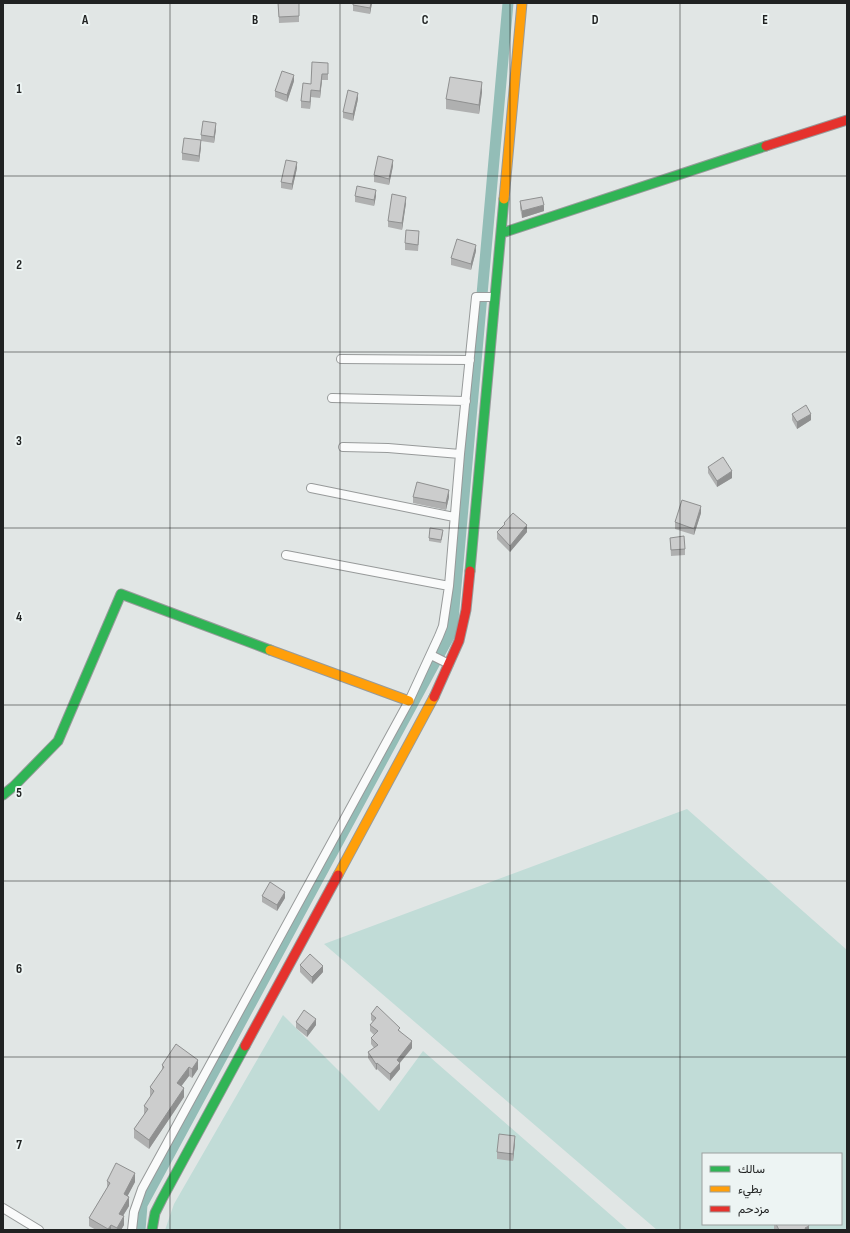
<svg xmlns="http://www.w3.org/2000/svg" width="850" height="1233" viewBox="0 0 850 1233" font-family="'Sofia Sans Condensed',Vazirmatn,sans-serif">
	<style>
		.green { fill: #c1dcd7; fill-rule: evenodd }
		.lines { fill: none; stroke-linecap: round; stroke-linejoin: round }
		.canal { stroke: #93bdb7; stroke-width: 11 }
		.street-casing { stroke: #979a9a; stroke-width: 10 }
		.fast-casing { stroke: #979a9a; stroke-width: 11 }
		.slow-casing { stroke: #979a9a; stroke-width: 11 }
		.jam-casing { stroke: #979a9a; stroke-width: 11 }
		.street { stroke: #fafbfb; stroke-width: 8 }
		.fast { stroke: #30b455; stroke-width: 9 }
		.slow { stroke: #ff9f0a; stroke-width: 9 }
		.jam { stroke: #e5322d; stroke-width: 9 }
		.wall { fill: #afb0b0 }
		.shaded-wall { fill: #8f9090 }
		.building { fill: #cccdcd; stroke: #8f9090 }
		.grid { fill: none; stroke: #202222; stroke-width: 1; stroke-opacity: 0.55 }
		.grid-label { font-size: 13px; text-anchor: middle; font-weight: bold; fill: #202222; stroke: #edf4f3; stroke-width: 4; stroke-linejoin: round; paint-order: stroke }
	</style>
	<rect width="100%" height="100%" fill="#e1e6e5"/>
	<path class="green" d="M687 809 847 950V1230H657L324 944ZM703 1154H841V1224H703Z
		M283 1015 379 1111 423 1051 628 1230H165L174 1204Z"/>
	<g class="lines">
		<path class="canal" d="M140 1230 142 1205 452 631 508 3"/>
		<defs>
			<path id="street" d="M341 359 470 360
				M332 398 466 401
				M343 447 388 448 460 454
				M311 488 454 517
				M286 555 449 586
				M431 655 449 664
				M3 1208 39 1230
				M132 1230 134 1212 142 1189 409 701 439 636 443 626 449 586 460 454 476 297H495"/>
			<path id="fast" d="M502 233 766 146
				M470 571 504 199
				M3 795 14 786 58 741 121 594 270 650
				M152 1230 155 1213 162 1199 245 1046"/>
			<path id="slow" d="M504 199 522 3
				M270 650 409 701
				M338 875 434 697"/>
			<path id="jam" d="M766 146 847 120
				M434 697 459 641 466 610 470 571
				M245 1046 338 875"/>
		</defs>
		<use href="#street" class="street-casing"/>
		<use href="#fast" class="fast-casing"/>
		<use href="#slow" class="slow-casing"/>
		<use href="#jam" class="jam-casing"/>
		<use href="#street" class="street"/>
		<use href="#fast" class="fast"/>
		<use href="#slow" class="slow"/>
		<use href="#jam" class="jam"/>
	</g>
	<path class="wall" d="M278 3H299V22L279 23Z
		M372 3 370 14 353 11V5Z
		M328 63V80H322L320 98 311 97 310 109 301 108V101L311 84Z
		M294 81 287 102 275 97V91Z
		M482 92 479 114 446 109V99Z
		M358 99 353 121 343 118V112Z
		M216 129 214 143 201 141V147L199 162 182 160V153L201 140V135Z
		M393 166 389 185 374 182V175Z
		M297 168 292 190 281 188V182Z
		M355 196H376L374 206 355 202Z
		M520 201 544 211 522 218 520 208Z
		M406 203 402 230 388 227V221Z
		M419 238 418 251 405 250V243Z
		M476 251 471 270 451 265V258Z
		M792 414 811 420 797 429 792 420Z
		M708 467 732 478 717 487 708 473Z
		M413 497H449L446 510 413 503Z
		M701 513 694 535 675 529V522Z
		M504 523 527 532 510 552 497 539V532L504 525Z
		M443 533 441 543 429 541V538Z
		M670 538 685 549V555L671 556Z
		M262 896 285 898 277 911 262 902Z
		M300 965 323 972 312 984 300 972Z
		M371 1014 400 1031 412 1048 400 1063V1069L390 1081 377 1069 376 1070 368 1058V1052L374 1048 371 1044V1038L374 1035 370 1031V1025L373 1022 371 1020Z
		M296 1022 316 1025 307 1037 296 1028Z
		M176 1044 198 1069 192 1078 189 1076 181 1086 184 1097 149 1149 134 1138V1129L144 1115V1106L150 1097V1087L162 1070V1065Z
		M515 1143 513 1161 497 1159V1152Z
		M107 1181 135 1182 127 1196 129 1206 123 1216 124 1225 121 1230H96L89 1226V1218L107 1188Z
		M774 1224H808L809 1230H774Z"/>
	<path class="shaded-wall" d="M371 3H372L370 14V8Z
		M322 74V80L320 98V91Z
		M294 75V81L287 102V95Z
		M482 82V92L479 114V105Z
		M311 90V97L310 109V102Z
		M358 93V99L353 121V114Z
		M216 123V129L214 143V137Z
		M201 140V147L199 162V156Z
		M393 160V166L389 185V179Z
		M297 162V168L292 190V184Z
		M376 190V196L374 206V200Z
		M406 197V203L402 230V223Z
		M544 205V211L522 218V211Z
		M476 245V251L471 270V264Z
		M811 414V420L797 429V422Z
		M732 471V478L717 487V481Z
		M449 490V497L446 510V503Z
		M701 506V513L694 535V529Z
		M527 525V532L510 552V546Z
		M285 892V898L277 911V905Z
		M323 966V972L312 984V977Z
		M316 1019V1025L307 1037V1031Z
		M412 1041V1048L397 1066V1060Z
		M198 1060V1069L192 1078V1069Z
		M377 1063V1069L376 1070V1064Z
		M400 1063V1069L390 1081V1074Z
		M189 1067V1076L177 1092V1083Z
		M184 1088V1097L149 1149V1140Z
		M515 1136V1143L513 1161V1154Z
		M135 1173V1182L124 1203V1194Z
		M129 1197V1206L119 1222V1214Z
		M124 1216V1225L121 1230H117V1228Z
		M111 1225V1230H108V1229Z
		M809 1226V1230H805V1228Z"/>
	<path class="building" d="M278 3H299V16L279 17Z
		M353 3H371L370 8 353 5Z
		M312 62 328 63V74H322L320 91 311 90 310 102 301 101 303 83 311 84Z
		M282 71 294 75 287 95 275 91Z
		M450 77 482 82 479 105 446 99Z
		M348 90 358 93 353 114 343 112Z
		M203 121 216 123 214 137 201 135Z
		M184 138 201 140 199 156 182 153Z
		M378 156 393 160 389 179 374 175Z
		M286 160 297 162 292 184 281 182Z
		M357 186 376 190 374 200 355 196Z
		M392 194 406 197 402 223 388 221Z
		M542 197 544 205 522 211 520 201Z
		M406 230 419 231 418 245 405 243Z
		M457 239 476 245 471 264 451 258Z
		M806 405 811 414 797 422 792 414Z
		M723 457 732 471 717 481 708 467Z
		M417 482 449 490 446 503 413 497Z
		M682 500 701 506 694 529 675 522Z
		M513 513 527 525 510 546 497 532 505 524 504 523Z
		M430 528 443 530 441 540 429 538Z
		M684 536 685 549 671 550 670 538Z
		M270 882 285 892 277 905 262 896Z
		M310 954 323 966 312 977 300 965Z
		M377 1006 400 1028 398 1030 412 1041 397 1060 400 1063 390 1074 377 1063 376 1064 368 1052 378 1045 371 1038 378 1031 370 1025 376 1018 371 1014Z
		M304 1010 316 1019 307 1031 296 1022Z
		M176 1044 198 1060 192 1069 189 1067 177 1083 184 1088 149 1140 134 1129 148 1109 144 1106 154 1091 150 1087 164 1067 162 1065Z
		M499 1134 515 1136 513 1154 497 1152Z
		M116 1163 135 1173 124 1194 129 1197 119 1214 124 1216 117 1228 111 1225 108 1229 89 1218 110 1183 107 1181Z
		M776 1224H808L809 1226 805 1228 806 1230H779Z"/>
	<path class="grid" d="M170 3V1230M340 3V1230M510 3V1230M680 3V1230M3 176H847M3 352H847M3 528H847M3 705H847M3 881H847M3 1057H847"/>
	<g class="grid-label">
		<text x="85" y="24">A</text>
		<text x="255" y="24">B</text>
		<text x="425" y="24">C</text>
		<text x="595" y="24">D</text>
		<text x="765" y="24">E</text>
		<text x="19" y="93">1</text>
		<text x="19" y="269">2</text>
		<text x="19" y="445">3</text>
		<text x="19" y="621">4</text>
		<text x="19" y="797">5</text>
		<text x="19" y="973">6</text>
		<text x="19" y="1149">7</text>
	</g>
	<rect width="850" height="1233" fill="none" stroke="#202222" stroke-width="8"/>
	<rect x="702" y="1153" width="140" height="72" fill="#edf4f3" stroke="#9ba09f"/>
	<rect x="710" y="1166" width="20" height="6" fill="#30b455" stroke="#9ba09f"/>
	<text x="738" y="1173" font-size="12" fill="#202222">سالك</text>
	<rect x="710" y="1186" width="20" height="6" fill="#ff9f0a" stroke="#9ba09f"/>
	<text x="738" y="1193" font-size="12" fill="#202222">بطيء</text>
	<rect x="710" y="1206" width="20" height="6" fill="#e5322d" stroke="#9ba09f"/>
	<text x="738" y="1213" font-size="12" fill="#202222">مزدحم</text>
</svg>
